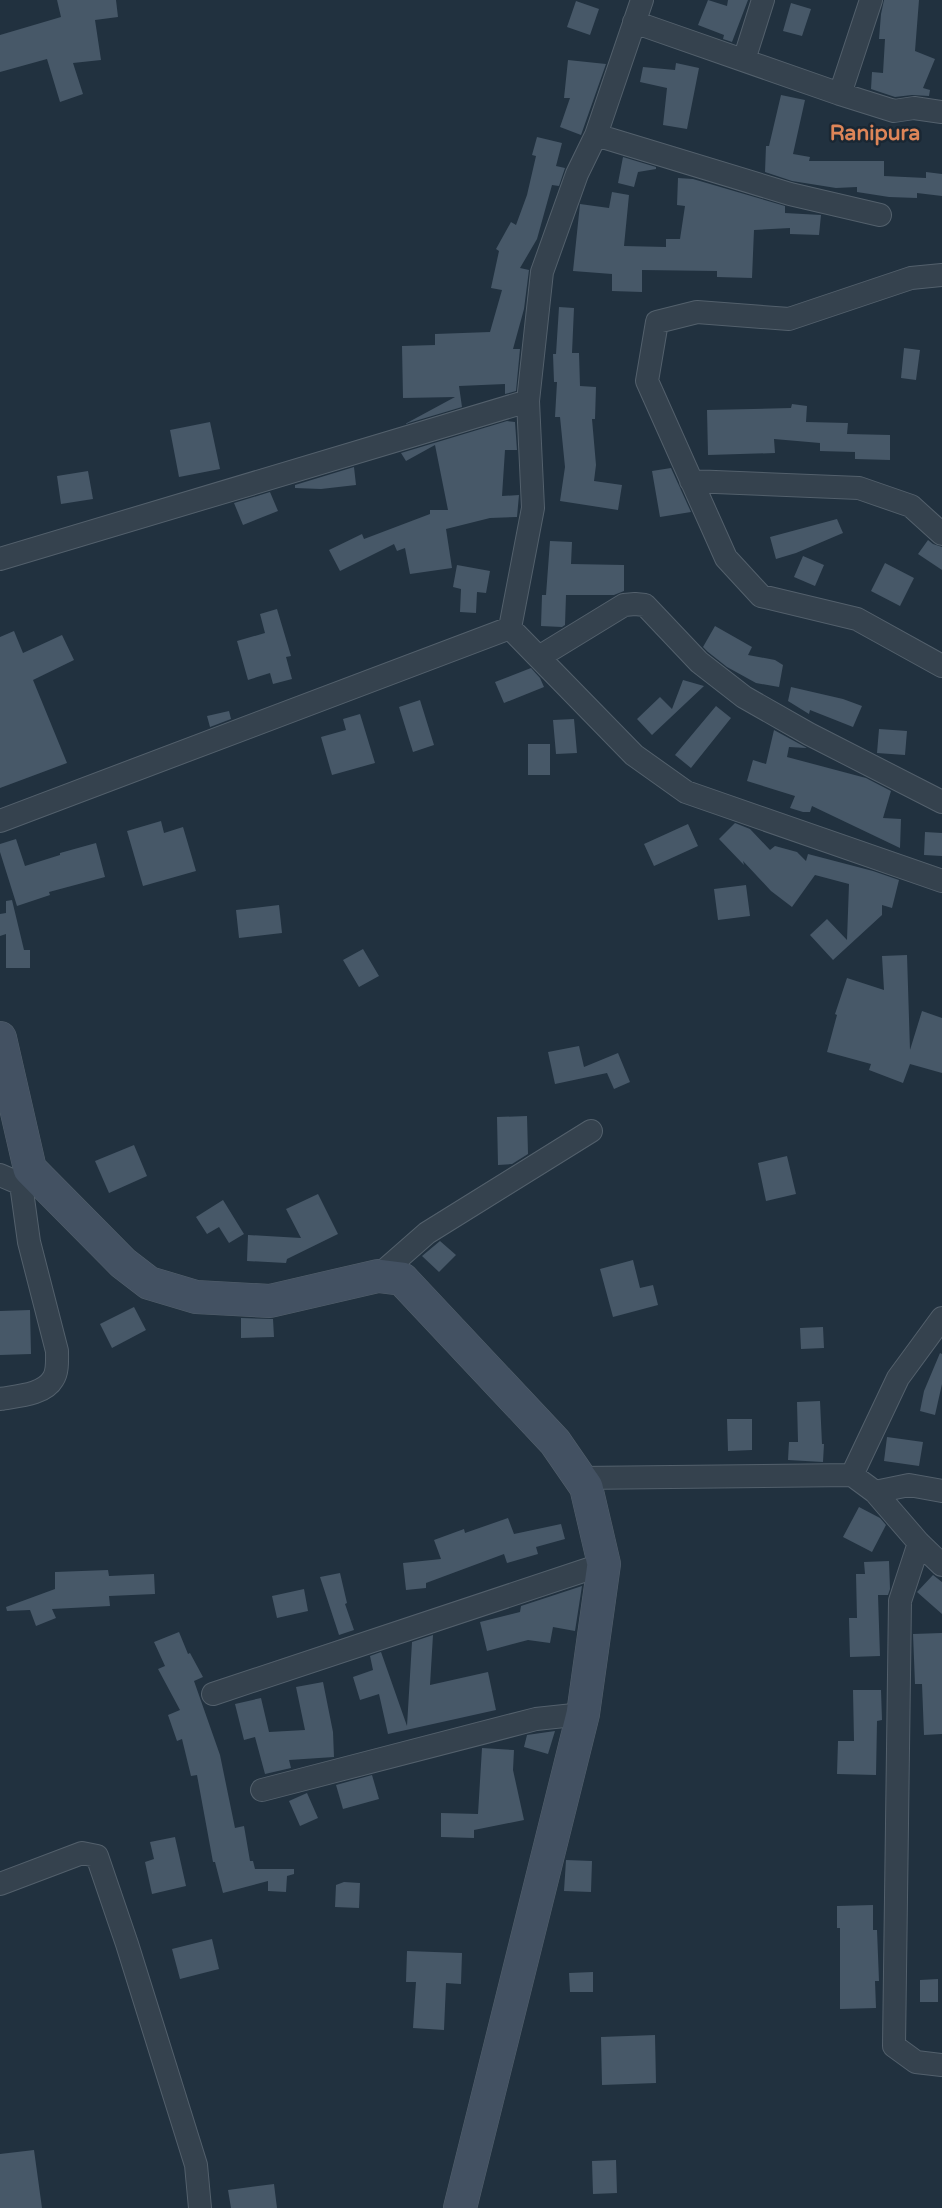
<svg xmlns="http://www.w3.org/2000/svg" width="942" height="2208" viewBox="0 0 942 2208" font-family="'Varela Round',sans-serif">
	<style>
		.building { fill: #475868 }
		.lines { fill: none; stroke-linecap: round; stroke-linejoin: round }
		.street-casing { stroke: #53606c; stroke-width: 24 }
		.secondary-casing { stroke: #53606c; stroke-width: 34 }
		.street { stroke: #35424e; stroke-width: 22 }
		.secondary { stroke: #435162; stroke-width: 33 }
		.labels { text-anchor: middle; stroke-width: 5; stroke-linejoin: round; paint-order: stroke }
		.quarter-label { font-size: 21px; font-weight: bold; fill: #de8558; stroke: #1a2733 }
	</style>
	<rect width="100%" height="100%" fill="#21313f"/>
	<path class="building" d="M57 0H116L118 17 95 20 101 60 73 63 83 94 60 102 47 59 0 72V35L61 17Z
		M708 0 727 6 728 0H748L732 42 723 39 724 35 698 25Z
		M884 0H919L915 51 935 59 923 88 930 90 929 96 912 95 895 97 871 89 872 72 883 73 885 39H879L881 14Z
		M576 1 599 9 590 35 567 27Z
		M791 3 811 9 802 36 783 31Z
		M568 60 606 64 581 135 560 127 570 98H564Z
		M676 63 699 68 687 129 663 125 667 88 640 82 643 67 675 70Z
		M781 95 805 100 793 154 810 157 809 161H884V176L926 178V172L942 174V196L917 193V198L889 197 857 192V187L836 188 792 181 765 172 766 146H769Z
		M537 137 562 143 556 166 565 168 559 186 552 185 537 239 520 268 529 270 524 309 513 349H520L516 391 505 394V384L459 386 462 407 405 424 455 397 403 398 402 346 435 345V334L490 332 502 290 491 288 499 251 496 249 511 222 516 225 527 195 536 156 532 155Z
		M623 157 656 167V169L638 172 634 187 618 183Z
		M678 178 693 179 785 206V213L821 215 819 235 790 234V228L754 230 752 278 717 277V271L642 270V292L612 291V274L573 271 580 204 609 208 612 192 629 195 624 246 666 247V239H680L685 206 677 205Z
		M559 307 574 308 572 353H579L580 386 596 387 595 419H592L596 465 594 481 622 485 618 510 560 501 565 467 560 417H555L557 382H554L553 354H556Z
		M904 348 920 350 916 380 901 378Z
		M792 404 807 406 806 422 848 423 847 434 890 435V460L855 459V452L820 451V443L774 439 775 453 708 455 707 410 791 408Z
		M507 421 515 422 517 450H505L502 496 519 495 517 517 490 518 446 529 452 568 410 574 405 548 397 551 394 544 340 571 329 550 362 534 364 539 430 514V510H448L435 445 406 461 401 453Z
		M210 422 220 469 179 477 170 430Z
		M354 467 356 485 321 489 295 488V485Z
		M671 468 691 512 660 517 652 471Z
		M88 471 93 499 61 504 57 476Z
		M270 492 278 511 243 525 234 503Z
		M837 519 843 533 796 553 776 559 770 537Z
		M928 540 933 544 942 547V570L918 554Z
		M550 541 572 542 571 564 624 565V591L614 595H566L565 625 562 627 541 626 542 595H546Z
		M803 556 824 565 815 586 794 577Z
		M885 563 914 578 900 606 871 591Z
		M457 565 490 571 486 593 477 592 476 613 460 612 461 589 453 587Z
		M277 609 291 656 286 657 292 679 273 684 270 673 248 680 237 641 265 633 260 614Z
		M715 626 752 647 748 655 775 660 783 665 779 687 756 683 727 667 708 652 703 647Z
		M14 631 23 653 62 635 74 660 33 680 67 763 0 788V637Z
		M531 668 540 678 544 687 504 703 495 682Z
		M683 680 704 686 652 735 637 719 660 697 672 709Z
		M791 687 843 699 862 706 853 727 810 710 809 714 788 701Z
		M420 700 434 745 413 752 399 707Z
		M716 706 731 718 691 768 675 755Z
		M229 711 231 719 210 727 207 716Z
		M360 714 375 763 332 775 321 737 346 730 343 719Z
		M574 719 577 753 556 754 553 720Z
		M879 729 907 731 905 755 877 753Z
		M774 730 807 748 789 747 787 757 866 778 891 791 883 818 901 819 900 848 812 806 810 812H803L790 808 795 796 747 781 753 760 766 764Z
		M528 744H550V775H528Z
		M161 821 164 833 183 827 196 871 143 886 127 831Z
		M735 823 750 829 770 850 775 846 797 852 806 861 808 854 873 871 899 880 892 908 882 905V915L833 960 810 935 827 919 847 940 849 884 815 875 792 907 771 891 743 861 744 865 719 839Z
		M688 824 698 846 654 866 644 844Z
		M925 832 942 833V856L924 855Z
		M16 839 25 866 60 855V853L96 843 105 877 49 892 50 895 17 906 0 852V844Z
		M746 885 750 916 718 920 714 889Z
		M12 900 24 950H30V968H6V934L0 936V914L6 913V901Z
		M279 905 282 933 239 938 236 910Z
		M363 949 379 976 359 987 343 960Z
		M907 955 910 1050 922 1011 942 1018V1073L910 1064 903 1083 869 1070 871 1064 827 1052 837 1015 835 1014 847 978 884 990 882 956Z
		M579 1046 584 1067 618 1053 630 1082 614 1089 607 1073 555 1084 548 1052Z
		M527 1116 528 1154 512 1164 498 1165 497 1117Z
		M134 1145 147 1176 109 1193 95 1161Z
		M787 1156 796 1194 766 1201 758 1163Z
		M318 1194 338 1234 287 1259 286 1263 247 1261 248 1235 301 1238 286 1209Z
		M223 1200 244 1234 229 1243 219 1227 207 1234 196 1217Z
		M440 1241 456 1255 439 1272 422 1256Z
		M633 1260 640 1288 653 1285 658 1305 613 1317 600 1269Z
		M134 1307 146 1330 112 1348 100 1324Z
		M30 1310 31 1354 0 1355V1311Z
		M241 1318 273 1319 274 1337 241 1338Z
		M823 1327 824 1348 801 1349 800 1328Z
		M940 1353 942 1354V1384L935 1415 920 1411 924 1391Z
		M820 1401 822 1444H824L823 1462 788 1460 789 1442H798L797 1402Z
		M727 1419H752V1450L728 1451Z
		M887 1437 923 1442 919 1466 884 1461Z
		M859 1507 880 1518 886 1525 872 1552 843 1537Z
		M508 1518 514 1534 561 1524 565 1539 536 1547 538 1554 507 1563 504 1554 426 1583V1588L406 1590 403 1563 441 1559 434 1540 464 1529 465 1533Z
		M889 1561 890 1589 888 1595H878L880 1656 850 1657 849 1618H857L856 1574H865L864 1562Z
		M108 1570 109 1576 154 1574 155 1594 109 1596 110 1606 52 1609 56 1618 36 1626 30 1610 7 1611 6 1607 55 1589V1572Z
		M340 1573 347 1603 345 1604 354 1630 339 1635 320 1577Z
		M933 1575 942 1582V1614L917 1592Z
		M582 1586 575 1631 553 1627 550 1643 528 1640 487 1651 480 1622 520 1612 521 1606Z
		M304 1589 308 1611 277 1618 272 1596Z
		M179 1632 188 1654 190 1653 203 1677 194 1681 220 1755 235 1828 244 1826 250 1861H253L255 1869H294V1874L287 1876 286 1892 268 1891V1881L223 1893 215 1862H213L197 1775 191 1776 182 1739 177 1741 168 1715 180 1710 158 1669 165 1666 154 1642Z
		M942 1633V1734L924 1735 922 1684H915L913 1634Z
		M433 1635 430 1685 488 1672 496 1710 388 1734 379 1694 360 1700 353 1677 373 1670 370 1656 381 1652 407 1726 412 1642Z
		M323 1682 333 1732 334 1757 289 1760 291 1768 265 1774 255 1737 244 1740 235 1704 261 1698 269 1732 305 1730 296 1687Z
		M853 1690H881L882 1720 877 1721 876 1775 837 1774 838 1741H854Z
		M555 1731 548 1754 524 1747 527 1735Z
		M482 1748 514 1750 513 1770 524 1820 474 1830V1838L441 1837V1813L478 1814Z
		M372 1775 379 1799 343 1809 336 1785Z
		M307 1793 318 1818 300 1826 289 1801Z
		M175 1837 186 1886 152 1894 145 1862 154 1859 150 1842Z
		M566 1860 592 1861 591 1892 564 1891Z
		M344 1882 360 1883 359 1908 335 1907 336 1885Z
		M873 1905V1930H877L879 1981H875L876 2008 840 2009V1928H837V1906Z
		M212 1939 219 1969 180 1979 172 1949Z
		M407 1951 462 1953 461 1984 446 1983 444 2030 413 2028 416 1982H406Z
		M593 1972V1992H570L569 1973Z
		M938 1979V2002H920V1980Z
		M655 2035 656 2083 602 2085 601 2037Z
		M34 2150 42 2208H0V2154Z
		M616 2160 617 2193 593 2194 592 2161Z
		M274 2184 277 2208H231L228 2190Z"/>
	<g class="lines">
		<defs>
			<path id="street" d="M642 0 596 135 577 174 542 272 528 401 533 508 510 628 634 755 686 792 942 881
				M634 22 840 94 894 111 914 108 942 112
				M744 60 763 0
				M840 94 871 0
				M596 135 790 194 880 215
				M942 275 911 278 789 319 697 312 657 322 647 381 726 558 761 596 857 619 942 666
				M691 481 859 488 911 506 942 534
				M0 559 528 401
				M539 657 624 605 635 604 645 605 699 662 744 697 809 734 942 802
				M0 821 510 628
				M0 1175 21 1184
				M378 1276 427 1233 591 1131
				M942 1318 898 1378 852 1475 875 1492 919 1543 942 1565
				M0 1399C16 1396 44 1395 53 1379 58 1372 57 1359 57 1351L29 1242 21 1184 30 1169
				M580 1478 852 1475
				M875 1492 909 1485 942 1491
				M919 1543 900 1601 894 2046 916 2062 942 2065
				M213 1694 604 1564
				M262 1790 536 1719 583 1714
				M0 1884 82 1853 97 1856 127 1944 196 2165 200 2208"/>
			<path id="secondary" d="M0 1038 30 1169 123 1263 149 1283 196 1297 270 1301 378 1276 402 1279 555 1442 586 1487 604 1564 583 1714 460 2208"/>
		</defs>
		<use href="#street" class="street-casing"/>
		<use href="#secondary" class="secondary-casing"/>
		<use href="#street" class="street"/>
		<use href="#secondary" class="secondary"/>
	</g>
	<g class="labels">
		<g class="quarter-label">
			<text x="875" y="140">Ranipura</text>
		</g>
	</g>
</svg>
